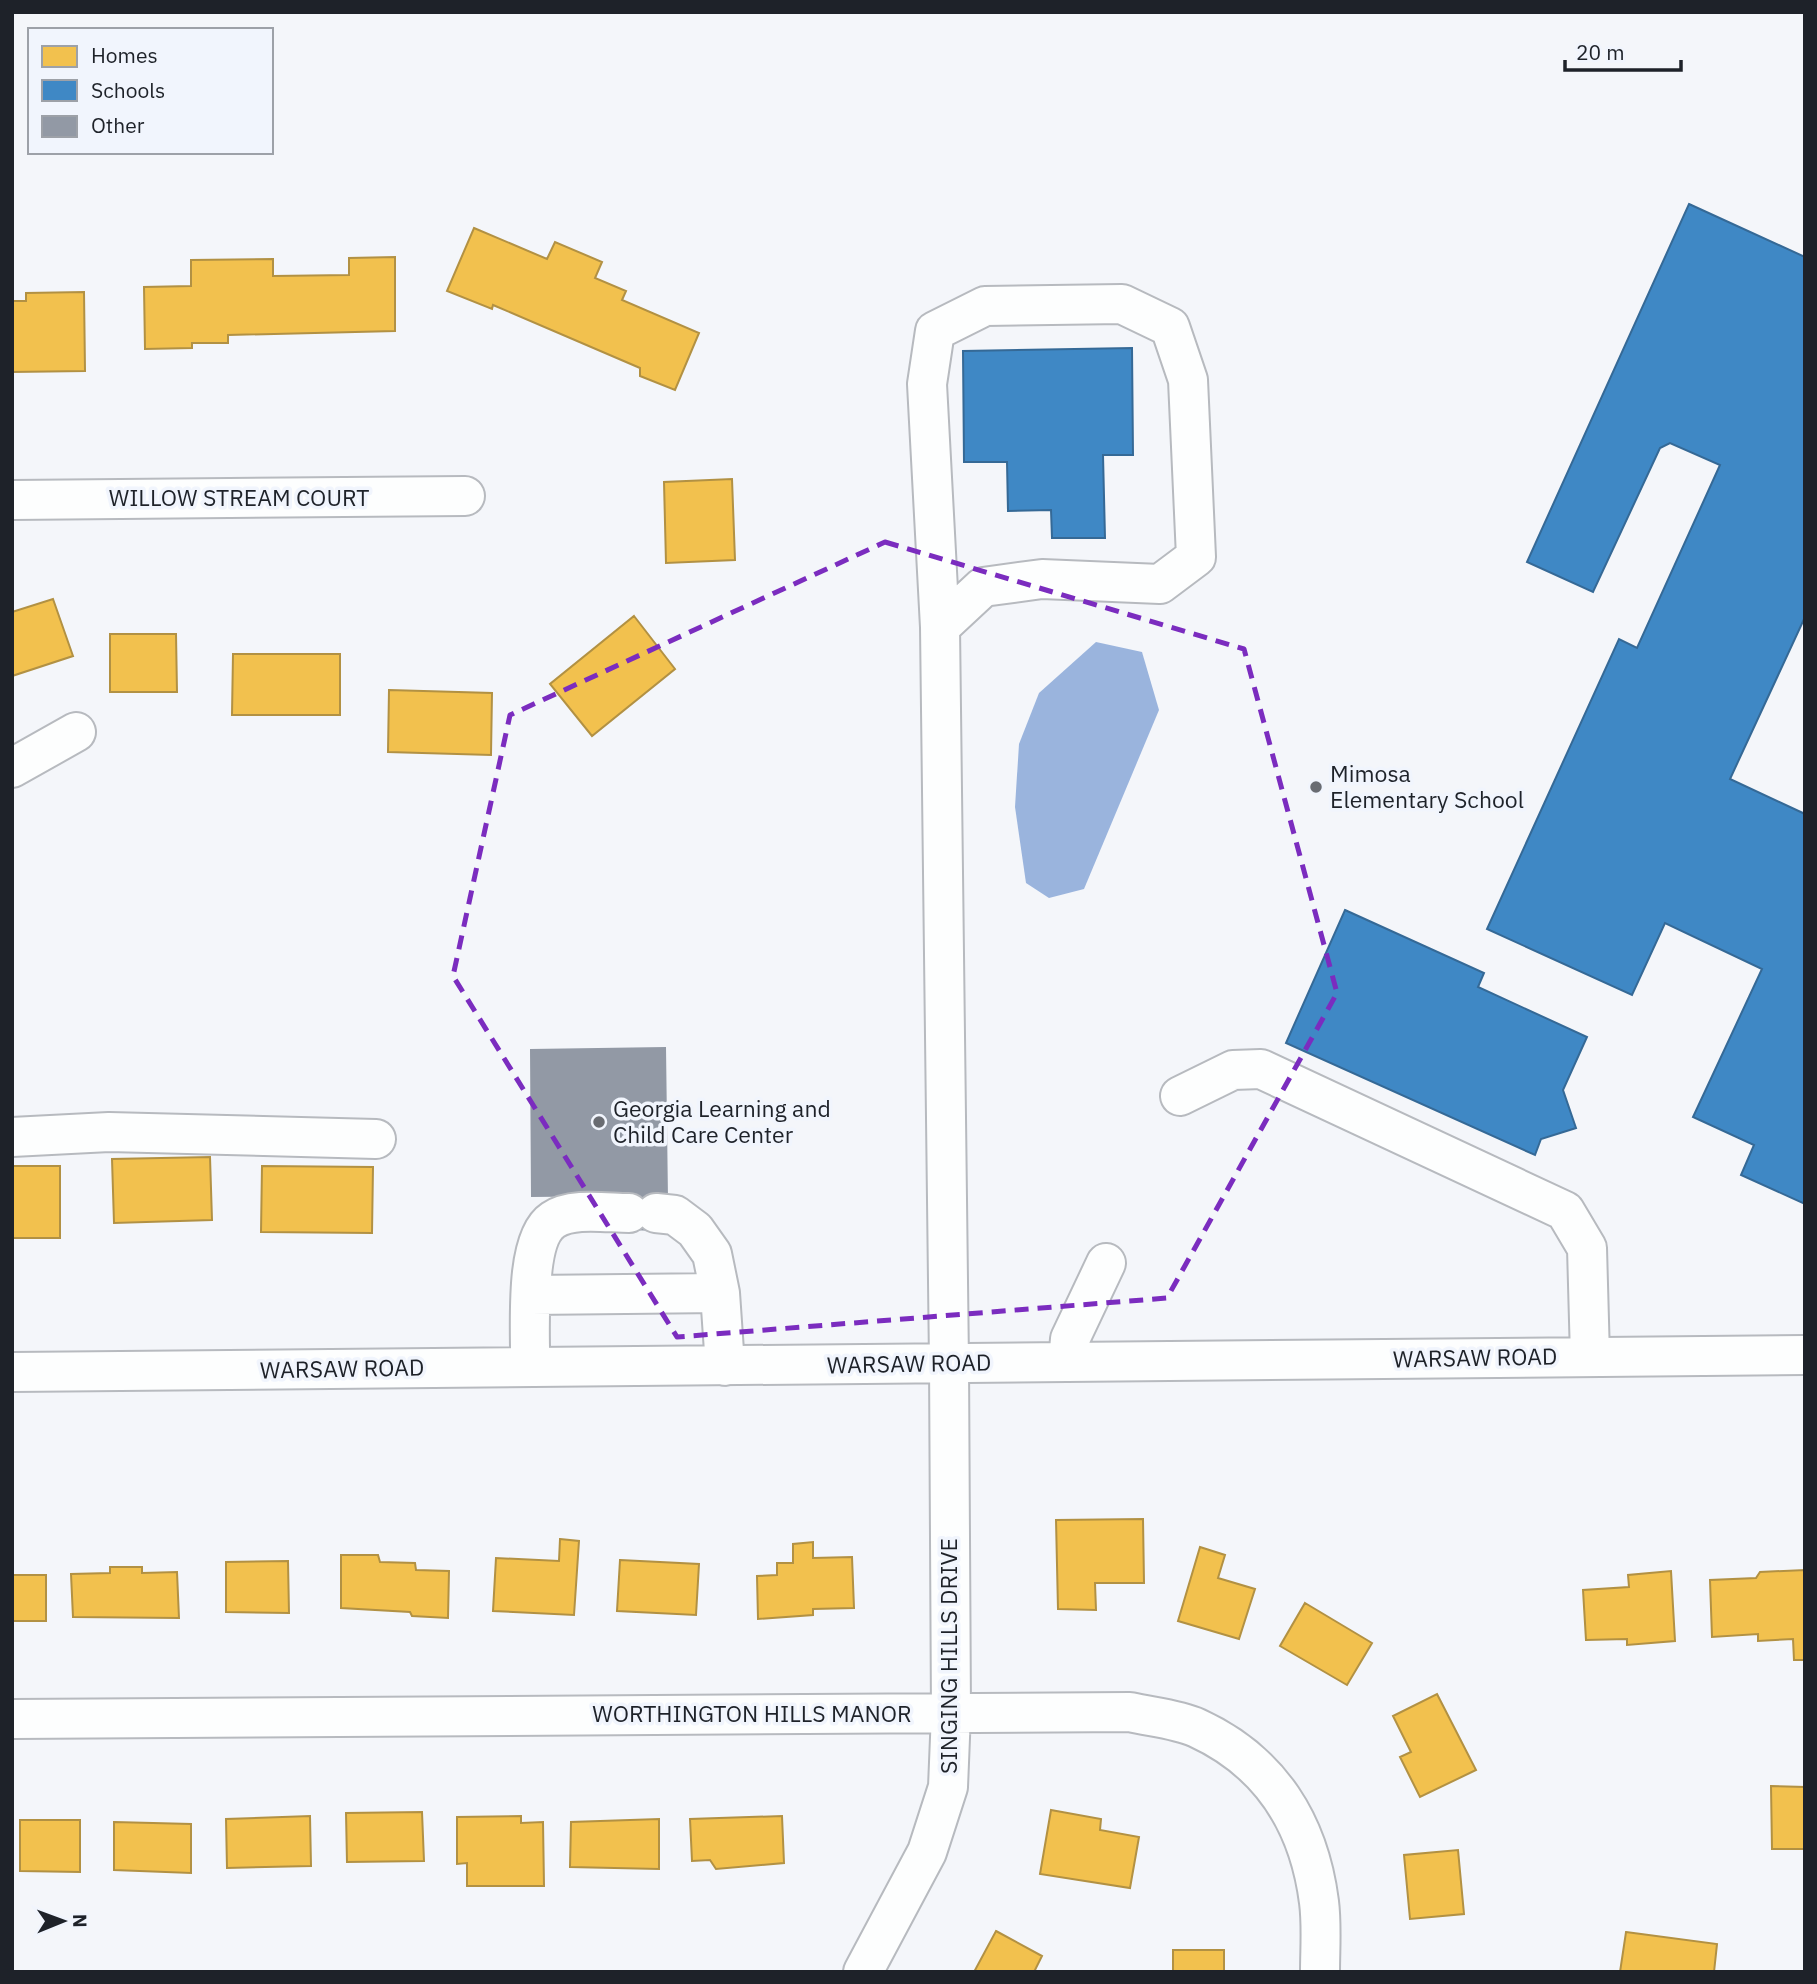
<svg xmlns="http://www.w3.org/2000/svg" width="1817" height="1984" viewBox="0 0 1817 1984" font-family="'IBM Plex Sans',sans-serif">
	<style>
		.water { fill: #9ab4dd }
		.homes { fill: #f2c14e; stroke: #b29143; stroke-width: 2 }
		.schools { fill: #3f88c5; stroke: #356996; stroke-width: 2 }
		.building { fill: #9299a5 }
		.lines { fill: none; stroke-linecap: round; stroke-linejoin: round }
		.minor-casing { stroke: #b7babf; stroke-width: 42 }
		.minor { stroke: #fdfefe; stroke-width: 38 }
		.marked { fill: none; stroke: #7b2cbf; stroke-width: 5; stroke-dasharray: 14 9; stroke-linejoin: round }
		.poi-dot { fill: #696c72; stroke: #f1f5fd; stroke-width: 2.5 }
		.labels { text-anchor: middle; stroke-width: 7; stroke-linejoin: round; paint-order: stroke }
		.street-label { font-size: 23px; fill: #1e2229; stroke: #f1f5fd }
		.poi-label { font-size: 23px; fill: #1e2229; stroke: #f1f5fd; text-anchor: start }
	</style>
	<rect width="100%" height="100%" fill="#f4f6fa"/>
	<path class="water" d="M1096 642 1142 652 1159 710 1084 889 1049 898 1026 883 1015 807 1019 744 1039 693Z"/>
	<path class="homes" d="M474 228 547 259 555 242 602 262 595 278 626 291 622 300 699 333 675 390 640 376V368L493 305 492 309 447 291Z
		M395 257V331L228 335V343H192V348L145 349 144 287 191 286V260L273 259V276L349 275V258Z
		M84 292 85 371 12 372V301H26V293Z
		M732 479 735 560 666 563 664 482Z
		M53 599 73 656 12 676V612Z
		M634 616 675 669 592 736 550 684Z
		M110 634H176L177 692H110Z
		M233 654H340V715H232Z
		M389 690 492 693 491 755 388 752Z
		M210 1157 212 1220 114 1223 112 1159Z
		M12 1166H60V1238H12Z
		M262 1166 373 1167 372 1233 261 1232Z
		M1143 1519 1144 1583H1095L1096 1610 1058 1609 1056 1520Z
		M560 1539 579 1541 574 1615 493 1611 496 1558 559 1561Z
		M813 1542V1558L852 1557 854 1608 813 1609V1615L758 1619 757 1576 777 1575V1563H793V1544Z
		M1200 1547 1225 1555 1218 1578 1255 1589 1239 1639 1178 1621Z
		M341 1555H378L380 1562 415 1563 416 1570 449 1571 448 1618 412 1616 410 1612 341 1608Z
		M620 1560 699 1564 696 1615 617 1611Z
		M288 1561 289 1613 226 1612V1562Z
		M110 1567H142V1573L177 1572 179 1618 73 1617 71 1574 110 1573Z
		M1805 1570V1660H1794L1793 1639 1758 1641V1634L1712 1637 1710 1580 1756 1578 1760 1572Z
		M1671 1571 1675 1641 1627 1645V1639L1586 1640 1583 1590 1629 1587 1628 1575Z
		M12 1575H46V1621H12Z
		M1305 1603 1372 1643 1347 1685 1280 1646Z
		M1437 1694 1476 1770 1420 1797 1400 1757 1411 1752 1393 1716Z
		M1771 1786 1805 1787V1849H1772Z
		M1051 1810 1101 1819 1100 1830 1139 1837 1130 1888 1040 1874Z
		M422 1812 424 1861 347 1862 346 1813Z
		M310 1816 311 1866 227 1868 226 1819Z
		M521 1816V1823L543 1822 544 1886H467V1863L457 1864V1817Z
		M782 1816 784 1863 716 1869 710 1860 692 1861 690 1819Z
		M659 1819V1869L570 1867 571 1822Z
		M20 1820H80V1872L20 1871Z
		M114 1822 191 1824V1873L114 1870Z
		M1458 1850 1464 1914 1410 1919 1404 1855Z
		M996 1931 1042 1956 1034 1972H974Z
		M1626 1932 1717 1944 1714 1972H1620Z
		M1173 1950H1224V1972H1173Z"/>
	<path class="schools" d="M1689 204 1805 257V617L1730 779 1805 814V1204L1741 1175 1754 1145 1693 1117 1762 969 1665 923 1632 995 1487 929 1619 639 1637 648 1720 465 1670 443 1660 448 1593 592 1527 562Z
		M1132 348 1133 455H1103L1105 538H1052L1051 510 1008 511 1007 462H964L963 351Z
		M1345 910 1484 973 1478 987 1587 1037 1563 1090 1576 1128 1541 1139 1535 1155 1286 1043Z"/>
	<path class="building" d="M666 1047 668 1200 657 1231 629 1230V1196L531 1197 530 1049Z"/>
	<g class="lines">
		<defs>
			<path id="minor" d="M12 500 465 496
				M12 768 76 732
				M1180 1096 1233 1070 1261 1069 1565 1211 1587 1248 1590 1357
				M12 1137 109 1132 376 1139
				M656 1213 675 1215 695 1230 712 1254 720 1293 725 1366
				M531 1295 720 1293
				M1068 1362 1070 1339 1106 1263
				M530 1367C531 1333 523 1240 553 1220 572 1207 607 1213 629 1213
				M12 1372 1805 1355
				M12 1719 1130 1712C1151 1717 1177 1719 1197 1728 1271 1762 1309 1824 1319 1902 1322 1925 1320 1949 1320 1972
				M863 1972 927 1852 948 1787 951 1713 949 1363 940 627 983 587 1042 579 1160 584 1196 557 1188 380 1170 327 1122 304 985 306 935 331 927 384 940 627"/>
		</defs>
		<use href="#minor" class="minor-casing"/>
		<use href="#minor" class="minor"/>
	</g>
	<path class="marked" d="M885 542 1244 649 1337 993 1167 1298 677 1337 453 976 510 715Z"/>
	<g class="poi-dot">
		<circle cx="1316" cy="787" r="7"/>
		<circle cx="599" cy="1122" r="7"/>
	</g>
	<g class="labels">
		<g class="street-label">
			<text x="239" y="506">WILLOW STREAM COURT</text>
			<text transform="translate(1475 1358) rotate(-1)" y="8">WARSAW ROAD</text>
			<text transform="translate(909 1364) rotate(-1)" y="8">WARSAW ROAD</text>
			<text transform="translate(342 1369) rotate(-1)" y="8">WARSAW ROAD</text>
			<text transform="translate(949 1656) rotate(-90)" y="8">SINGING HILLS DRIVE</text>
			<text x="752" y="1722">WORTHINGTON HILLS MANOR</text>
		</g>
		<g class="poi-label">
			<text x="1330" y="782">Mimosa<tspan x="1330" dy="26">Elementary School</tspan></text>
			<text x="613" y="1117">Georgia Learning and<tspan x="613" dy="26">Child Care Center</tspan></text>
		</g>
	</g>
	<rect width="1817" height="1984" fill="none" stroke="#1e2229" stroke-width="28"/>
	<rect x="28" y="28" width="245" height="126" fill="#f1f5fd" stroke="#9da1a8" stroke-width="2"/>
	<rect x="42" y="46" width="35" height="21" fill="#f2c14e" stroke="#9da1a8" stroke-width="2"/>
	<text x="91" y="63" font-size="21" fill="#1e2229">Homes</text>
	<rect x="42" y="80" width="35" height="21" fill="#3f88c5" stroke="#9da1a8" stroke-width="2"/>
	<text x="91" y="98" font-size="21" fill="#1e2229">Schools</text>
	<rect x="42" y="116" width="35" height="21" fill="#9299a5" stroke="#9da1a8" stroke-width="2"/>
	<text x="91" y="133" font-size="21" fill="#1e2229">Other</text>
	<g transform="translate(63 1921) rotate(89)" stroke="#f1f5fd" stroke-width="5" paint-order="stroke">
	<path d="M0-5L12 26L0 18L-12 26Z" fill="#1e2229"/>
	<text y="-10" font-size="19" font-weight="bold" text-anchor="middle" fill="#1e2229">N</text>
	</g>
	<path d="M1565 60v10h116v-10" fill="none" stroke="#1e2229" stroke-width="3.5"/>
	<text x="1576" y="60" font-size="21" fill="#1e2229" stroke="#f1f5fd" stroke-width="5" paint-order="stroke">20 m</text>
</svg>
